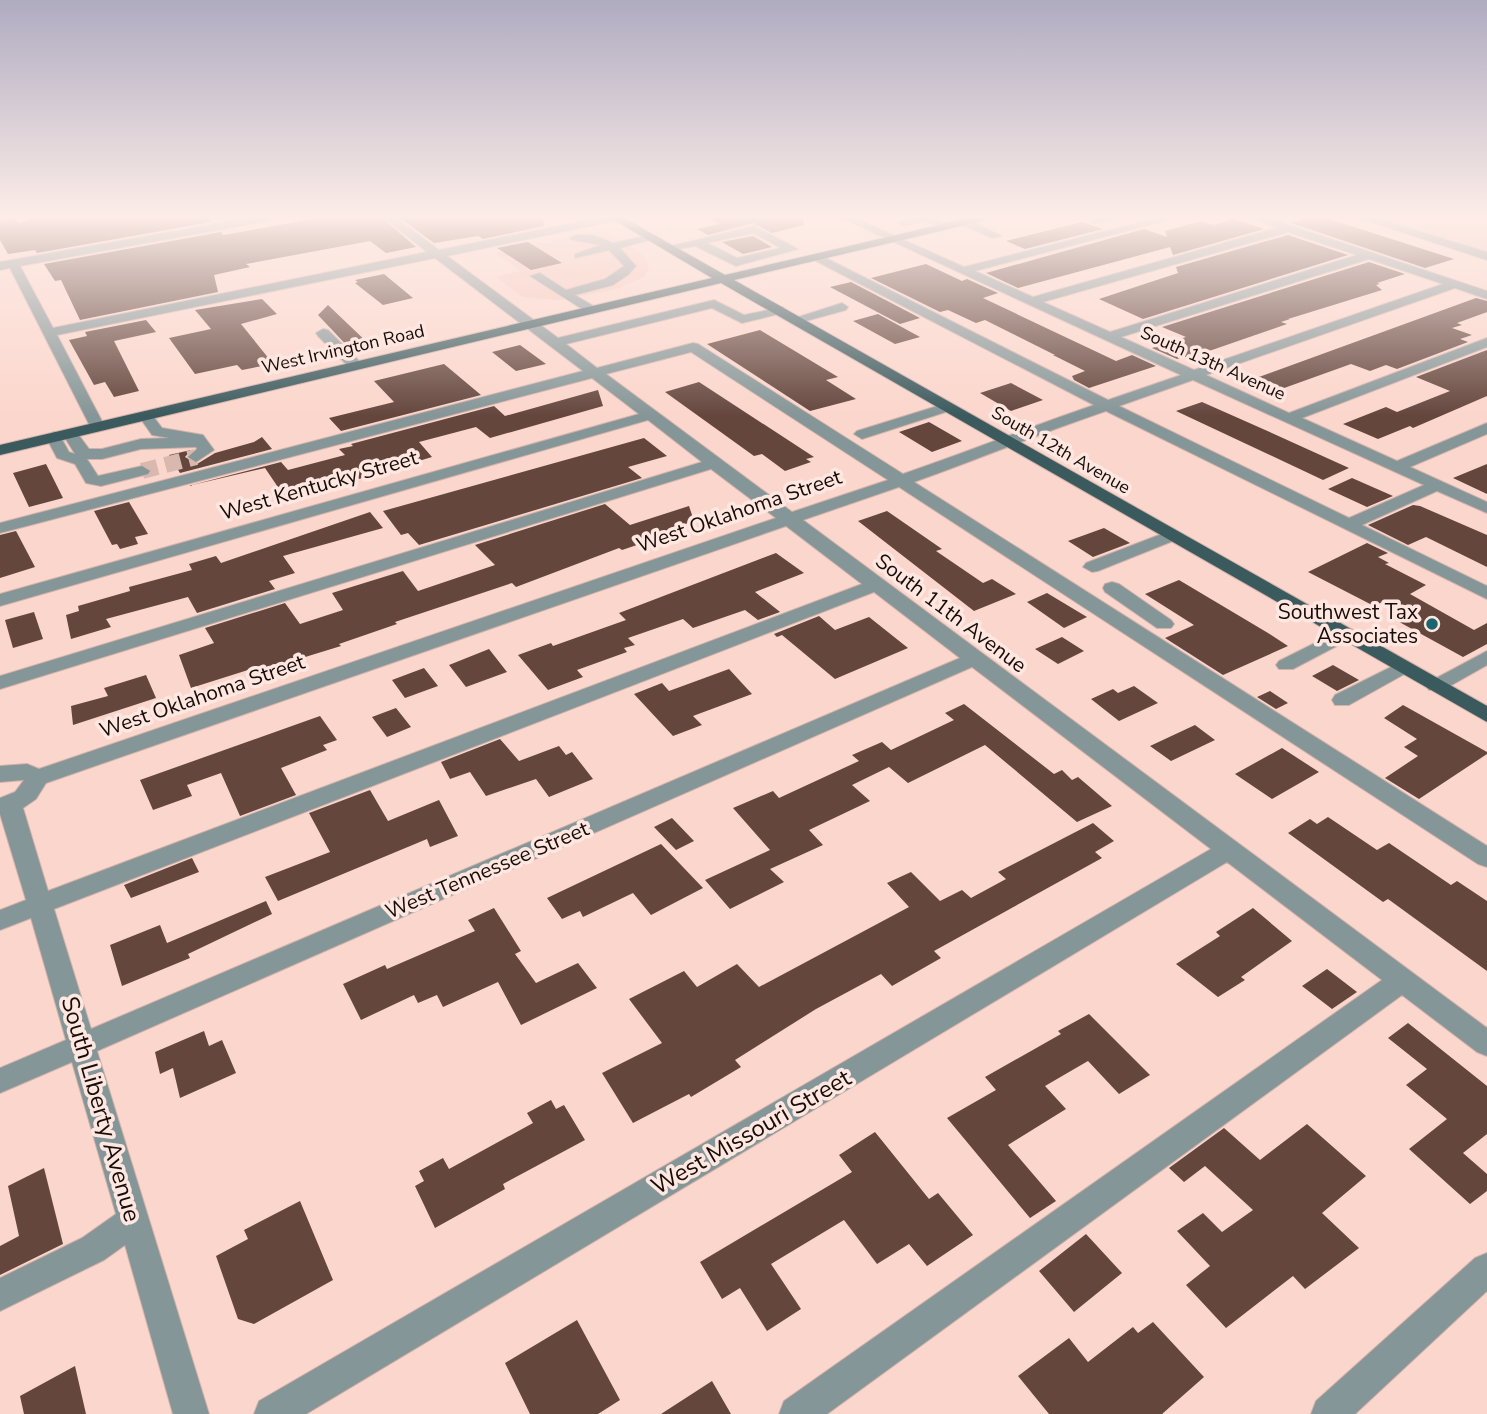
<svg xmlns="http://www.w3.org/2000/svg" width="1487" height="1414" viewBox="0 0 1487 1414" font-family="'Nunito Sans',sans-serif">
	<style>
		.built { fill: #f4c8bb }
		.building { fill: #64463d }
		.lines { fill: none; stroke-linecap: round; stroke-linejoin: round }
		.minor-tunnel { stroke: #d9b8af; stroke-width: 16; stroke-dasharray: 16 8; stroke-linecap: butt }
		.minor-casing { stroke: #d2b2a9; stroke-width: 2 }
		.major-casing { stroke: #d2b2a9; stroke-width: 2 }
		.minor { fill: #859698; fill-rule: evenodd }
		.major { fill: #3b5a5e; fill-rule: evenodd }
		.poi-dot { fill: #18656d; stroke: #fee7e1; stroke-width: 2.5 }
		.labels { text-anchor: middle; stroke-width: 7; stroke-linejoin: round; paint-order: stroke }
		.far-street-label { font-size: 18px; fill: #170c08; stroke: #fee7e1 }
		.street-label { font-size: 21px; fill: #170c08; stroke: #fee7e1 }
		.poi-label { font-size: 21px; fill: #170c08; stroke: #fee7e1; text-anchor: end }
		.near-street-label { font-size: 24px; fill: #170c08; stroke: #fee7e1 }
	</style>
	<rect width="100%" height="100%" fill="#fbd6cc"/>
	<path class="built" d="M1373 218H1487V253Z
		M595 231 604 232 637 250 646 259 649 268 644 277 617 289 560 300 522 297 496 277 520 271 494 253Z"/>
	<path class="building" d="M32 218H207L211 222 37 253 35 250 8 254 0 240V221L16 219 19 223Z
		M319 218H382L416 247 386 253 370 241 246 264 250 267 214 275 218 292 80 320 61 280 55 281 44 264 221 232 223 235Z
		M400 218H543L544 226 483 239 478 236 434 243Z
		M708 218H803L804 225 772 233 753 223 708 235 697 229 720 224Z
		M1308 218H1326L1454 259 1425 268 1291 223Z
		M1234 219 1264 229 1173 255 1170 247 1018 288 986 273 1144 229 1167 237 1165 231 1202 221 1213 225Z
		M1082 222 1103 229 1025 249 1006 241Z
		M1288 235 1348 255 1143 319 1099 299 1178 273 1176 267Z
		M753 236 772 247 743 254 722 242Z
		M528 242 562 263 531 270 497 248Z
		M1369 262 1405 274 1377 283 1380 284 1376 285 1382 290 1288 319H1290L1281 322 1287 324 1212 350 1177 359 1152 348 1186 337 1162 327Z
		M926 264 962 281 967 279 998 293 983 298 1116 361 1132 355 1156 366 1089 388 1074 380 1072 376 1085 371 1053 355H1055L985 320 976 323 948 310 940 312 871 278Z
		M384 274 413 298 383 305 355 283 358 282 355 280Z
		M851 282 920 318 900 324 830 287Z
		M1476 298 1487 301V312L1457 323 1462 325 1452 328 1472 335 1460 339 1468 342 1397 369 1386 365 1370 371 1351 364 1273 392 1248 381Z
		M262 299 277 314 241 324 270 360 259 362 262 366 242 370 237 365 195 374 169 338 211 329 195 310Z
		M328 305 371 346 352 351 318 315Z
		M878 314 920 337 895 344 853 321Z
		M146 320 156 332 114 341 139 391 114 397 105 382 94 385 69 340 87 336 85 332Z
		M760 330 838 377 826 380 856 399 810 411 707 344Z
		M520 345 546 364 516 371 492 352Z
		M1487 350V396L1413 428 1410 426 1378 439 1343 424 1386 407 1397 412 1450 391 1416 377Z
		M444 364 481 395 341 431 329 418 394 402 374 381Z
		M699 382 814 457 806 459 811 462 785 471 762 454 754 456 665 392Z
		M1011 383 1043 400 1011 411 980 393Z
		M598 390 603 406 490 438 476 427 419 442 432 457 359 479 354 472 300 487 308 497 288 502 265 468 188 486 281 462 288 470 345 455 339 449 353 446 351 444 494 406 505 416Z
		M1202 402 1274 434 1349 468 1323 480 1176 411Z
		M929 422 962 441 932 452 899 432Z
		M262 437 272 449 180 473 169 455 191 450 185 457 197 464 215 453 254 442Z
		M644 438 667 456 628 467 642 478 419 545 408 533 401 535 383 511Z
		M46 464 63 498 29 507 13 473Z
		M1487 464V494L1453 478Z
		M1352 478 1393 496 1367 507 1328 489Z
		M129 502 148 534 135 537 138 544 120 549 117 544 112 545 94 511Z
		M605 504 630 525 689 506 694 521 646 538 649 541 622 550 619 548 516 587 512 583 395 622 397 624 339 644 341 646 250 674 248 670 191 688 179 655 214 643 205 628 285 603 300 624 343 610 332 593 403 571 418 591 495 565 475 545Z
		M1413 505 1420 506 1487 535V567L1426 537 1408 545 1368 525Z
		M887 511 942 549 936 551 983 583 992 579 1016 594 974 611 858 521Z
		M370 512 383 528 283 556 295 573 269 581 275 589 197 613 188 597 106 619 111 627 71 639 66 615 79 611 78 606 130 591 129 587 192 570 189 564 216 556 221 563Z
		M1104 528 1130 543 1093 557 1068 541Z
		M16 531 35 567 0 578V535Z
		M1367 543 1388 553 1378 557 1389 563 1385 564 1426 585 1410 594 1474 630 1487 623V644L1463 657 1392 618 1384 601 1374 606 1308 572Z
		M776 553 804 573 755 592 780 612 758 620 745 610 693 628 683 619 628 638 635 645 624 648 627 652 577 670 583 677 548 690 518 655 551 643 553 646 626 620 619 613Z
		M1179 580 1268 633 1288 646 1223 675 1165 638 1194 625 1145 594Z
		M1047 593 1087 617 1064 628 1027 602Z
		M34 612 43 639 13 648 5 620Z
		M819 616 835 630 869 617 908 648 835 679 782 635 777 637 774 634Z
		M1062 637 1084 651 1058 664 1035 649Z
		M489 649 507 672 466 687 449 665Z
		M1333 665 1359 680 1337 691 1312 676Z
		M424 668 438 686 405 698 392 680Z
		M729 669 752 694 693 716 702 725 673 736 634 694 662 683 669 691Z
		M146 675 156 698 73 725 71 706 108 696 104 688Z
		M1134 686 1158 703 1119 721 1091 699 1113 689 1118 693Z
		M1270 691 1288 703 1276 709 1257 697Z
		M964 704 1054 774 1062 770 1072 780 1078 777 1112 806 1077 822 985 745 908 783 889 767 852 785 870 801 809 830 823 845 770 869 784 882 730 909 705 880 770 850 733 808 773 791 779 798 859 761 852 755 882 742 891 750 954 720 945 713Z
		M1403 705 1487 752V754L1419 799 1385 778 1418 756 1404 747 1417 739 1384 718Z
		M396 708 411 727 387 737 372 717Z
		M320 716 337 740 323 745 327 750 281 768 296 795 240 816 221 773 187 785 192 796 153 810 140 780Z
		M1195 725 1215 740 1171 761 1150 746Z
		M500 739 519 761 559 746 566 755 572 752 593 779 549 797 536 779 486 796 470 772 450 779 441 762Z
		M1282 748 1319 772 1272 799 1235 774Z
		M370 790 388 821 439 800 458 836 430 847 427 839 278 901 265 877 330 852 309 813Z
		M1328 817 1377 850 1389 843 1451 885 1457 881 1487 901V971L1388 899 1383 902 1288 833 1310 819 1317 824Z
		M672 818 694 841 676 850 654 827Z
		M1093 823 1114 841 1095 852 1102 858 934 951 941 958 892 986 881 974 816 1009 735 1060 741 1067 691 1097 689 1094 633 1123 602 1073 662 1043 629 999 684 971 697 987 737 964 759 987 909 907 887 883 911 872 940 901 962 890 971 898 1006 879 998 872Z
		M661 844 703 888 651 915 633 893 583 917 580 911 562 919 547 898Z
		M192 858 199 872 131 898 124 885Z
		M266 901 272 914 188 954 190 958 122 986 110 945 160 925 167 943Z
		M494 908 521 951 515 954 536 983 578 963 597 988 521 1025 498 982 443 1007 437 995 418 1003 414 995 361 1020 343 984 385 965 387 969 475 931 468 920Z
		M1253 908 1292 941 1241 977 1245 980 1218 997 1176 964 1220 936 1216 932Z
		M1327 969 1357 992 1332 1009 1302 986Z
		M1089 1014 1150 1075 1119 1094 1088 1061 1045 1086 1066 1109 1008 1145 1056 1201 1030 1218 947 1118 996 1090 985 1077 1061 1034 1058 1031Z
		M1408 1023 1487 1086V1134L1463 1153 1487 1174V1191L1470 1204 1409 1149 1447 1119 1406 1085 1427 1069 1388 1038Z
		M204 1031 209 1046 222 1040 236 1073 180 1098 173 1068 160 1074 155 1052Z
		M551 1100 556 1109 564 1105 585 1140 503 1184 505 1189 435 1228 415 1186 424 1181 419 1171 443 1158 449 1169 533 1123 527 1113Z
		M1307 1124 1366 1176 1322 1213 1359 1248 1305 1289 1293 1276 1226 1328 1186 1285 1210 1266 1177 1231 1203 1213 1222 1232 1253 1210 1205 1166 1184 1182 1169 1168 1224 1128 1260 1160Z
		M875 1132 929 1199 938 1193 973 1235 927 1266 909 1244 877 1264 844 1220 771 1264 801 1309 767 1331 740 1288 722 1299 700 1262 852 1172 839 1155Z
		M44 1168 63 1244 0 1275V1246L19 1236 8 1186Z
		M300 1201 333 1280 254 1324 238 1319 216 1256 248 1239 244 1230Z
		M1086 1234 1122 1273 1074 1312 1039 1271Z
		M577 1320 620 1400 598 1414H530L505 1363Z
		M1153 1322 1204 1377 1162 1414H1049L1018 1376 1069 1338 1088 1362 1133 1327 1138 1333Z
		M75 1366 86 1414H24L20 1396Z
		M712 1381 731 1414H661Z"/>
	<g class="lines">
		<path class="minor-tunnel" d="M142 471 196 457"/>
		<defs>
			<path id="minor" d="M250 218H272L267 221 20 266 53 328 427 252 384 218H396L439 250 599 218H619L614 221 447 256 558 338 714 300 744 315 783 307V313L742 323 712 308 566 344 597 368 693 343 698 344 903 474C967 452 1030 427 1094 405L812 259V255H820L1108 400 1181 375 842 218H855L964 267 1158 218H1175L975 271 1033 297 1277 228 1253 218H1268L1487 291V299L1455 288 1206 375 1289 413 1487 338V347L1302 418 1397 461 1487 423V434L1410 467 1487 502V513L1437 491 1362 525 1487 586V599L1106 411C1041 433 979 459 914 482L1487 846V867L1478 864 899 487 803 520 1487 1028V1056L1477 1052 1402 995 827 1414H779L784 1401 1382 980 1227 862 306 1414H254L259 1401 1211 849 972 667 97 1051 209 1414H173L125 1245 104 1260 0 1311V1278L82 1238 116 1214 72 1062 0 1093V1068L66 1040 31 918 0 930V910L26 900 0 814V798L15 792 24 780 0 782V766L27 764 39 769 776 518 711 469 0 689V676L702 462 648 420 0 606V594L639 414 592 378 0 533V523L583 371 435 258 57 335 105 427 97 432 92 430 10 268 0 270V262ZM1288 232 1357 255 1110 332 1043 302ZM1369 259 1443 284 1194 370 1121 337ZM691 352 888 480 792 512 606 374ZM1193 380 1424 485 1349 518 1119 406ZM786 526 862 584 48 891 23 808 36 799 46 783ZM874 592 960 658 91 1029 54 909Z
				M912 218H935L952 226 946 229 925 221 903 226 898 223Z
				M1098 218H1114L1094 223 1093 221Z
				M1359 218H1375L1487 252V260Z
				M960 220H968L1002 236 992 238 960 224Z
				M754 226 798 249 736 266 695 246 669 251 663 248ZM753 233 781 248 737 258 707 243Z
				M576 235H593L613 243 651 235 657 238 620 248 636 266 628 275 613 285 575 295 595 307V313L590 314 530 276 540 273 566 290 605 279 624 266 609 250 575 258V254L601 245 572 240 570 238Z
				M842 303 848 307 846 310 795 324 789 320Z
				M323 329 328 330 361 363V369H351L318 336 316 333Z
				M947 403 952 404 954 407 952 410 862 439 854 434 857 431Z
				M145 411 150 412 162 428 203 435 214 450 196 462 188 457 197 449 196 447 141 449 102 459H87L98 476 142 466 150 471 148 474 101 486 86 483 75 464 57 458 46 437 54 432 59 434 69 452 75 454 62 433 65 430H75L89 449H102L141 439 169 438 152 435 138 415Z
				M1172 530 1181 535 1178 539 1098 571 1092 572 1083 567 1086 563Z
				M1112 582 1119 584 1171 620 1174 624 1171 628H1157L1105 592 1103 588 1105 584Z
				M1345 628 1352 630 1355 634 1352 638 1293 669H1279L1276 665 1279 661Z
				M1487 651V665L1443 690H1429L1426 686 1429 682Z
				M1403 661 1410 663 1413 667 1410 671 1349 705H1335L1332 700 1335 695Z
				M1487 1253V1291L1355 1414H1311L1316 1401 1475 1258Z"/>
			<path id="major" d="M611 218H624L725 275 969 218H987L982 221 734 280 1487 706V722L721 283 0 455V445L712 278Z"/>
		</defs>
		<use href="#minor" class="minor-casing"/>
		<use href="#major" class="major-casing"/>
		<use href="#minor" class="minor"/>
		<use href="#major" class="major"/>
	</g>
	<linearGradient id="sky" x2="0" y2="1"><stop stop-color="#afabc0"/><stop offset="0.52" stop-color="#fdede8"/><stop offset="1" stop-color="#fdede8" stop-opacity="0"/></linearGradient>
	<rect width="1487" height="416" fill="url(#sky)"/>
	<circle class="poi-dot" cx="1432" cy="624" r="7"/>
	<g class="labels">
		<g class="far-street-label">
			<text transform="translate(343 349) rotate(-13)" y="6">West Irvington Road</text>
			<text transform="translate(1213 363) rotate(24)" y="6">South 13th Avenue</text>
			<text transform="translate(1061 450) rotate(30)" y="6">South 12th Avenue</text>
		</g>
		<g class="street-label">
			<text transform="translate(319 485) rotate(-16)" y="7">West Kentucky Street</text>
			<text transform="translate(739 511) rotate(-19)" y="7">West Oklahoma Street</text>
			<text transform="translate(951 613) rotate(37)" y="7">South 11th Avenue</text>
			<text transform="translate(202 696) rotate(-19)" y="7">West Oklahoma Street</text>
			<text transform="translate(487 870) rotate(-23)" y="7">West Tennessee Street</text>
		</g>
		<g class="poi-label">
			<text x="1418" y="619">Southwest Tax<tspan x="1418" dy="24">Associates</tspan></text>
		</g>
		<g class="near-street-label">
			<text transform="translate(101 1109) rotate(74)" y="8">South Liberty Avenue</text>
			<text transform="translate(751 1132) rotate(-30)" y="8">West Missouri Street</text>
		</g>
	</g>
</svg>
